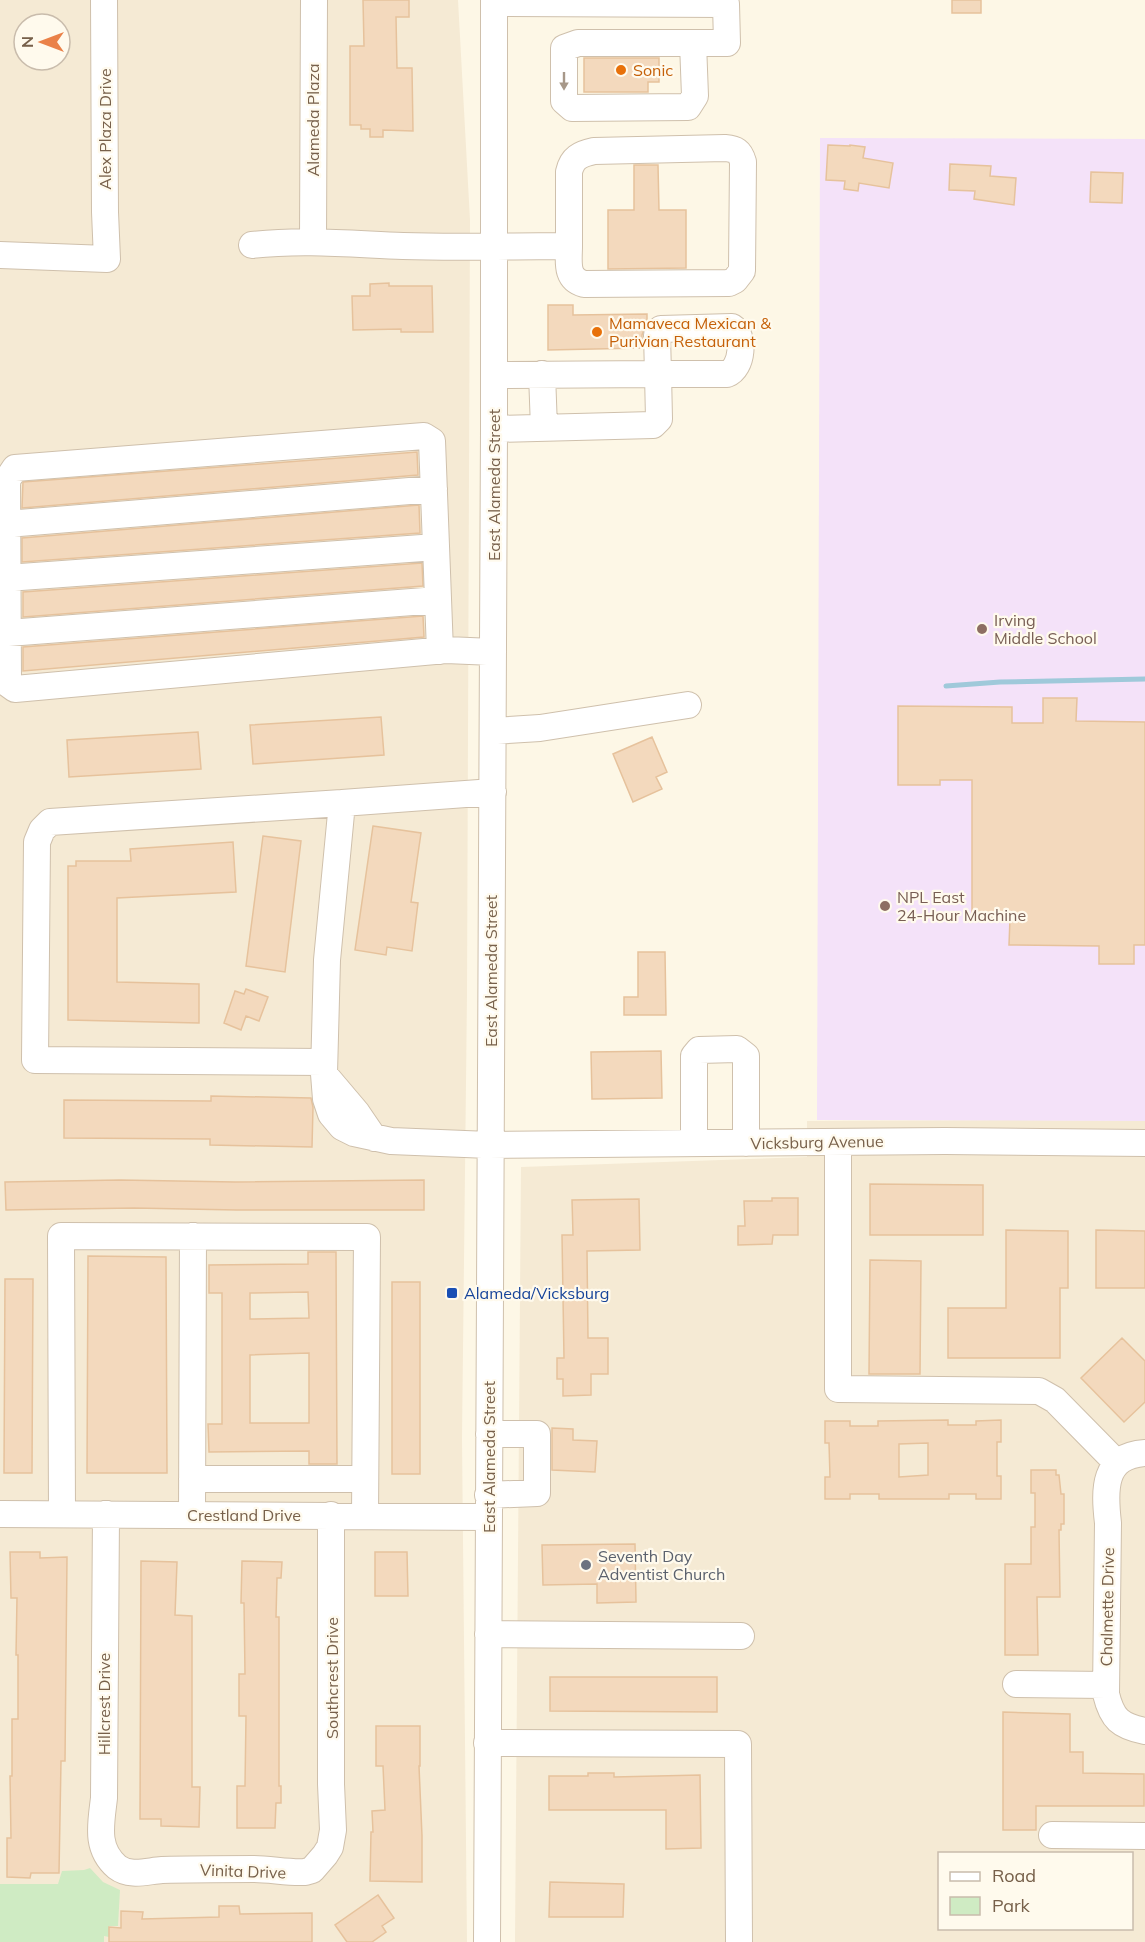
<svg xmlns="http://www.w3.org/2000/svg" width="1145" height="1942" viewBox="0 0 1145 1942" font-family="Mulish,sans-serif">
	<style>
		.residential { fill: #f5ead4; fill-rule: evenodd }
		.education { fill: #f4e2f9 }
		.green { fill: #cfebc3 }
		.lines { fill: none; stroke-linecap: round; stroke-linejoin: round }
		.stream { stroke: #9fc9da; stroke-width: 5 }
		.building { fill: #f3d9bd; stroke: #e6c29c; stroke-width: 1.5; fill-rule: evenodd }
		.minor-casing { stroke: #cfc0ac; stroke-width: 28 }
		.minor { stroke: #fff; stroke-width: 26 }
		.oneway { fill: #a79889 }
		.food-dot { fill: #e8710a; stroke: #fffaed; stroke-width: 2 }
		.education-dot { fill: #8d6e63; stroke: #fffaed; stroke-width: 2 }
		.transit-dot { fill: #1a4fb4; stroke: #fffaed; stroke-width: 2 }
		.worship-dot { fill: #6b7280; stroke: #fffaed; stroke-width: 2 }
		.labels { text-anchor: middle; stroke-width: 4.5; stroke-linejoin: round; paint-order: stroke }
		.food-label { font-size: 16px; fill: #c56008; stroke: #fffaed; text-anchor: start }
		.street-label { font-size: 16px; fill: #77604a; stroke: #fffaed }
		.education-label { font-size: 16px; fill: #785e54; stroke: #fffaed; text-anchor: start }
		.transit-label { font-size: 16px; fill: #164399; stroke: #fffaed; text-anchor: start }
		.worship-label { font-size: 16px; fill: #5b616d; stroke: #fffaed; text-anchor: start }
	</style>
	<rect width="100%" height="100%" fill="#fdf7e6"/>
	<path class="residential" d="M0 0H458L470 220 467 994 462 1439 467 1942H0ZM24 24H60V60H24Z
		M1008 1120 1145 1121V1942H515L521 1167 807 1157V1121ZM940 1854H1132V1928H940Z"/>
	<path class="education" d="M820 138 1145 139V1121L817 1120Z"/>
	<path class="green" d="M90 1868 103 1882 120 1890 118 1926H109V1937L104 1936V1942H0V1884H58L62 1871 84 1870Z"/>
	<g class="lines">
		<path class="stream" d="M946 686 1000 682 1145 679"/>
	</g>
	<path class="building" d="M363 0H409V17H396L397 68H412L413 131 383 130V137H370V129H361V125H350V46H364Z
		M952 0H981V13H952Z
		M584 58H659V82H648V92H584Z
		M828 145 850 146V145L865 147 863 158 893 163 889 188 859 183 858 191 844 189 845 181 826 180Z
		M950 164 991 166 990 176 1016 178 1014 205 974 199 975 191 949 190Z
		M634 165H658L659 210H686V268L608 269V210H634Z
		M1091 172 1123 173 1122 203 1090 202Z
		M389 283V286H432L433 332H401V329L353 330 352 296H370V284Z
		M548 305H573V315L647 314V323L642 335V348L548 350Z
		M417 452 418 475 22 508 23 482Z
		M419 505 420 533 22 562V538Z
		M422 563 423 586 23 617V592Z
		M423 616 424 637 23 671V647Z
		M1043 698H1077L1076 721 1145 722V945H1134V964H1099V946L1009 945 1010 918H972V780H940V785H898V706L1012 707V723H1043Z
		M381 717 384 755 253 764 250 725Z
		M198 732 201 769 69 777 67 740Z
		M652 737 667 772 656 777 662 789 633 802 613 754Z
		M373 826 421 833 411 902 418 903 412 951 387 947 386 955 355 950Z
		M263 836 301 841 285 972 246 966Z
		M233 842 236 892 117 898V982L199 984V1023L68 1020V866H76V861H131L130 849Z
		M638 952H665L666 1015H624V997H638Z
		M246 989 268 997 259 1021 246 1016 241 1030 224 1023 235 991 244 994Z
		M661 1051 662 1098 592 1099 591 1052Z
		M211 1096 311 1098 313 1107 312 1147 210 1145V1139L64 1138V1100L211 1101Z
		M120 1180 235 1182 424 1180V1210H237L134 1208 6 1210 5 1182Z
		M870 1184 983 1185V1235H870Z
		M772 1198H798V1235H773L772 1244 738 1245V1226H745L744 1201H772Z
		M639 1199 640 1250 587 1251 588 1338H608V1374H591V1395L563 1396V1379H557V1358H564L562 1235H573L572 1200Z
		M1006 1230 1068 1231V1288H1060V1358H948V1308H1006Z
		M1096 1230 1145 1231V1288H1096Z
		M308 1252H336L337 1464H309V1451L209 1452 208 1424H222V1293H209V1265L308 1264ZM308 1292 309 1318 250 1319V1293ZM309 1353V1423H250V1355Z
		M88 1256 166 1257 167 1473H87Z
		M870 1260 921 1261 920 1374H869Z
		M5 1279H33L32 1473H4Z
		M392 1282H420V1474H392Z
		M1122 1338 1145 1361V1402L1124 1422 1081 1378Z
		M948 1420V1425H976V1421L1001 1420V1442H997V1476H1001V1499H976V1494H949V1499H879V1494H850V1499H825V1477H830L829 1443H825V1421H850V1426H878V1421ZM928 1443V1475L899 1477V1444Z
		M552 1428 573 1429V1440L597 1441 595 1472 552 1470Z
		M1031 1470H1056V1475H1059L1061 1494H1064V1524H1061V1530H1059L1060 1597H1037L1038 1655H1005V1564H1031V1527H1035V1493H1031Z
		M635 1544 636 1602 597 1603V1584L543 1585 542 1545Z
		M10 1552H40V1558L67 1557 65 1761H61L59 1873H31L30 1878 7 1877V1838H11L10 1776H12V1719H18V1655H16L17 1598H11Z
		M375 1552H407L408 1596H375Z
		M141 1561 177 1562 175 1615 192 1616V1787H200L199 1827 161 1826V1819H140Z
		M242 1561 282 1562 281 1578H277L276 1617H279V1786H281V1803H276L275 1828H237V1786H245L246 1716H239V1674H245L244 1603H241Z
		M550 1677H717V1712L550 1711Z
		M1003 1712 1070 1714V1752H1083V1773L1144 1774V1806H1036V1830H1003Z
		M376 1726H420V1766H419L422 1836V1882L370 1881 371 1832H373L372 1811 385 1810 383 1766H376Z
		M588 1773H614V1777L700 1775 701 1848 666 1849V1810H549V1776H588Z
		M550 1882 624 1884 623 1917H549Z
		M378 1895 394 1918 382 1926 386 1932 372 1942H347L335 1925Z
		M219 1906H239L240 1914 312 1913V1942H109V1927L121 1928V1911L143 1912 142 1919 219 1917Z"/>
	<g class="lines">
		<defs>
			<path id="minor" d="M494 3 726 4 727 43H578L564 48V101L572 108 688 107 695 96 693 43
				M313 241 314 0
				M252 245C302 239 352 244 403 246 458 248 514 246 569 246V172C572 158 580 154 594 151L725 148C736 149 740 151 743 162L742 271 735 280 729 283 584 284C565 279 569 261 569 246
				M0 255 107 259 105 212 104 0
				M542 374 544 428
				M494 375 658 374 657 335 661 329 732 327C745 335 743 368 727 374H658L659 419 653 425 494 429
				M7 524 434 489
				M7 578 436 547
				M8 633 438 600
				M440 651 432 441 424 436 15 468 7 480 8 684 15 689 446 650 493 652
				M493 731 540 728 688 705
				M493 792 342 803 327 960 324 1074 326 1099 331 1114 342 1127 354 1133 391 1141 489 1145 945 1141 1145 1143
				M324 1062 35 1060 37 842 42 830 50 822 342 803
				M324 1074 357 1113 374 1138
				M838 1142V1389L1039 1391 1055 1400 1117 1463
				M694 1143V1056L699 1050 737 1049 746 1056V1143
				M1145 1453C1103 1456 1104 1489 1108 1523L1106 1694C1112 1719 1120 1726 1145 1731
				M192 1479H365
				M488 1495 537 1493V1434H489
				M0 1514 488 1517
				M62 1514 61 1236 367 1237 365 1516
				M106 1514 104 1798C101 1824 95 1848 117 1867 130 1877 147 1871 162 1870 193 1869 224 1869 254 1869 271 1869 288 1873 305 1872L312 1870 325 1855 330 1847 333 1830 331 1784V1515
				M192 1514 193 1236
				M488 1634 741 1636
				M1016 1684 1106 1685
				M487 1743 738 1744 739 1942
				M1052 1835 1145 1836
				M487 1942 494 429V0"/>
		</defs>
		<use href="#minor" class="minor-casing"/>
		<use href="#minor" class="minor"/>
	</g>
	<defs><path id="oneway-solid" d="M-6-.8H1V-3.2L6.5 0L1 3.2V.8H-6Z" transform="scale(1.5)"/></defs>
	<use class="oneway" href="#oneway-solid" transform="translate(564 81) rotate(90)"/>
	<g class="food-dot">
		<circle cx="621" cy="70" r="6"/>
		<circle cx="597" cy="332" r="6"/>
	</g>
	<g class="education-dot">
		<circle cx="982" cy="629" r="6"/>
		<circle cx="885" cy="906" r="6"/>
	</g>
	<rect class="transit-dot" x="446" y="1287" width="12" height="12" rx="3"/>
	<circle class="worship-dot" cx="586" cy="1565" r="6"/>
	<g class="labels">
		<g class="food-label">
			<text x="633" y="76">Sonic</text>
			<text x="609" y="329">Mamaveca Mexican &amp;<tspan x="609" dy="18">Purivian Restaurant</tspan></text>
		</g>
		<g class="street-label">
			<text transform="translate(313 120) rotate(-90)" y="6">Alameda Plaza</text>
			<text transform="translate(105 129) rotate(-90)" y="6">Alex Plaza Drive</text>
			<text transform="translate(494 485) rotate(-90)" y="6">East Alameda Street</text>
			<text transform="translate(491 971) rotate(-90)" y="6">East Alameda Street</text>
			<text transform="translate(817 1142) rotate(-1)" y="6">Vicksburg Avenue</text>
			<text transform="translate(489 1457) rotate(-90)" y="6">East Alameda Street</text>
			<text x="244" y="1521">Crestland Drive</text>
			<text transform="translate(1107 1607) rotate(-89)" y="6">Chalmette Drive</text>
			<text transform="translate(332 1678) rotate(-90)" y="6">Southcrest Drive</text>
			<text transform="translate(104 1704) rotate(-90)" y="6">Hillcrest Drive</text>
			<text transform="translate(243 1871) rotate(2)" y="6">Vinita Drive</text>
		</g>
		<g class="education-label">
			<text x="994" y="626">Irving<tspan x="994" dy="18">Middle School</tspan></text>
			<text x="897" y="903">NPL East<tspan x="897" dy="18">24-Hour Machine</tspan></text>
		</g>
		<g class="transit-label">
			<text x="464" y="1299">Alameda/Vicksburg</text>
		</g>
		<g class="worship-label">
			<text x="598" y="1562">Seventh Day<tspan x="598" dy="18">Adventist Church</tspan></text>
		</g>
	</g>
	<rect x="938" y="1852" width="195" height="78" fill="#fffaed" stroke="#c9bcac" stroke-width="1.5"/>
	<rect x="950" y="1872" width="30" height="9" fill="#ffffff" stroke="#c9bcac" stroke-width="1.5"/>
	<text x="992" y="1882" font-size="18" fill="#77604a">Road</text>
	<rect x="950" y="1897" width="30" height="18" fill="#cfebc3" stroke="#c9bcac" stroke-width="1.5"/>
	<text x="992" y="1912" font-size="18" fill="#77604a">Park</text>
	<g transform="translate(42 42) rotate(270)"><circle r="28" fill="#fffaed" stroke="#c9bcac" stroke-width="1.5"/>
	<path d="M0-4.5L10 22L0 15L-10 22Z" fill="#ea8148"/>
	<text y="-9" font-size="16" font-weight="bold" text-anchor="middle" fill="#77604a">N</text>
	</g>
</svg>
